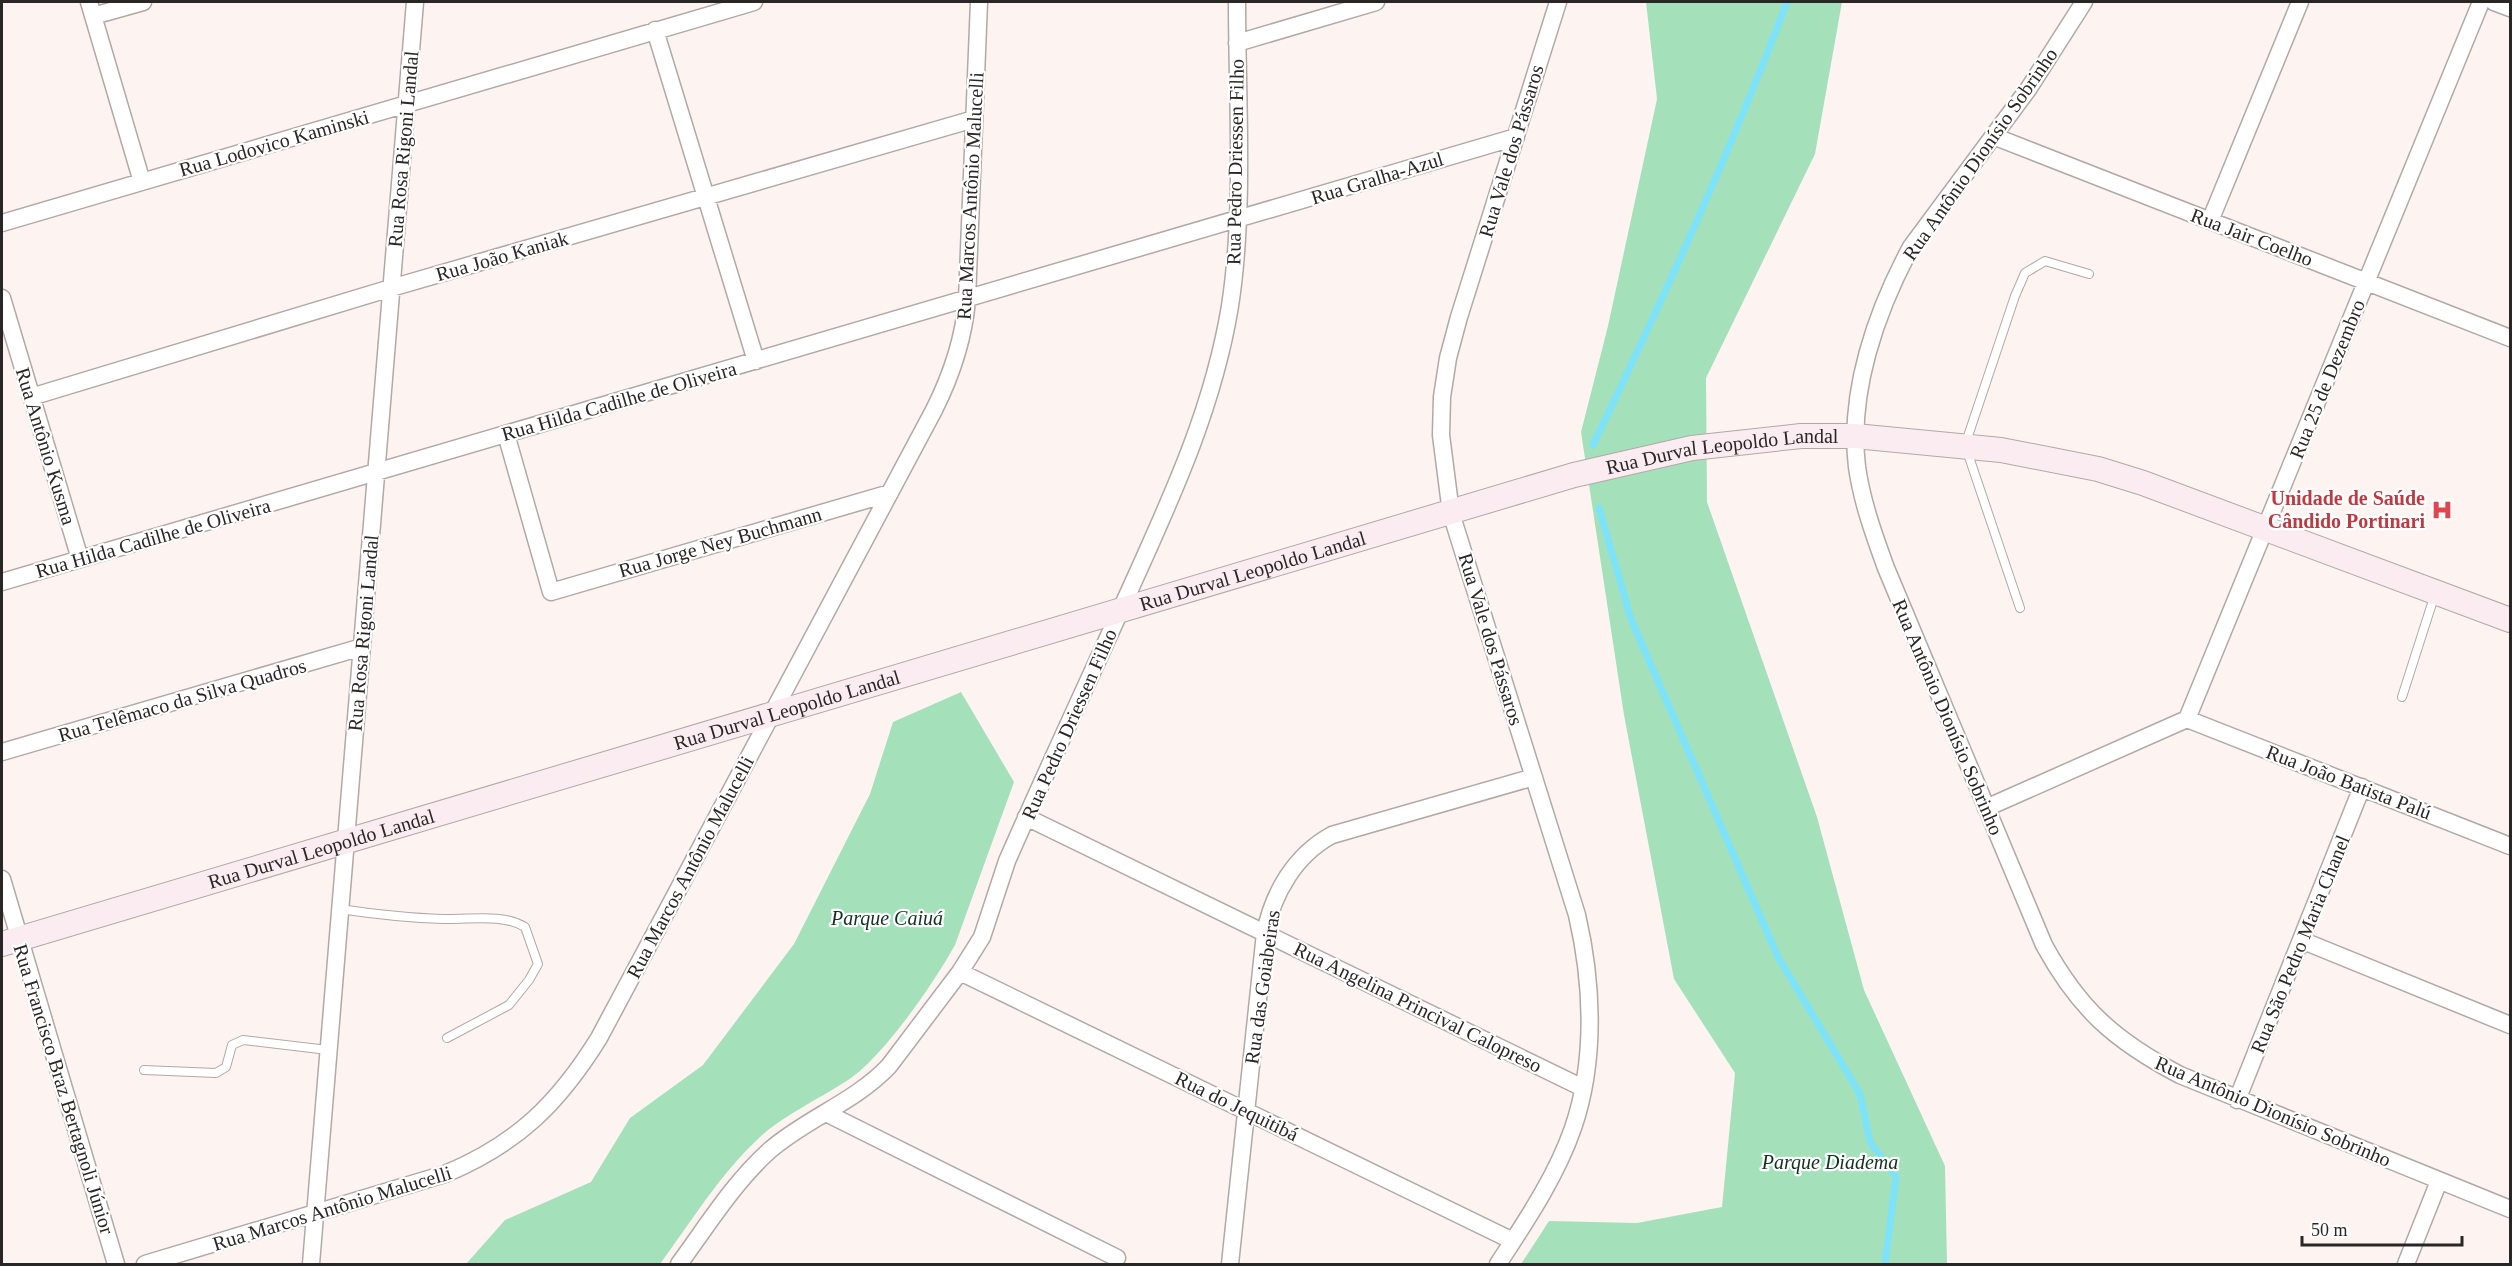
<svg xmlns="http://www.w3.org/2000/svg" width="2512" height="1266" viewBox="0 0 2512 1266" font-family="'Times New Roman',serif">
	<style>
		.green { fill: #a4e1ba }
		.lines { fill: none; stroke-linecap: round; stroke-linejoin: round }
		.stream { stroke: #7ee2f9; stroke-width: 7 }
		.lane-casing { stroke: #b1a9a6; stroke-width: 10 }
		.street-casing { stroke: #b1a9a6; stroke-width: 19 }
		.secondary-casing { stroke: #b1a9a6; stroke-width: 26 }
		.lane { stroke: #fff; stroke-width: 8 }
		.street { stroke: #fff; stroke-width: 16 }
		.secondary { stroke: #fbecf1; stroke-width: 24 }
		.labels { text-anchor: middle; stroke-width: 4.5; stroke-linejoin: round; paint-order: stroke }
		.street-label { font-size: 20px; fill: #292625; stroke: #fff }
		.health-label { font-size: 20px; font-weight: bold; fill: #be3a42; stroke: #fff; text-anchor: end }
		.park-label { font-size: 20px; font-style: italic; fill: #10311e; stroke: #fff }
	</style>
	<rect width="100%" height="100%" fill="#fdf4f1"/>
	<path class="green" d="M1646 2H1842L1815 154 1706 378 1707 502 1817 817 1864 990 1945 1166 1947 1264H1521L1549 1221 1637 1223 1722 1207 1735 1073 1674 979 1624 715 1581 432 1608 326 1657 99Z
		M961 692 1014 782 955 945C934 983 885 1054 851 1078 823 1097 782 1116 759 1138 720 1174 691 1222 660 1264H466L505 1220 591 1182 630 1118 703 1065 794 944 870 794 893 722Z"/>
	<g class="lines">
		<path class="stream" d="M1593 445C1663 299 1730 153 1787 2
			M1599 508 1631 619 1778 957 1860 1094 1870 1142 1896 1177 1885 1264"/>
		<defs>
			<path id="lane" d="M2020 608 1965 445 2015 296 2025 273 2045 261 2089 274
				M2402 697 2435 594
				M340 909C374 914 408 918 443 919 470 920 501 913 525 927L538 964 529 980 509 1005 447 1038
				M144 1070 216 1073 226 1067 232 1045 243 1040 328 1050"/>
			<path id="street" d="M89 2 142 182
				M2084 2 2029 88 1911 247C1876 312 1848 392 1857 467 1862 502 1874 535 1886 568L2044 945C2079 1009 2115 1041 2180 1075L2510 1209
				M2494 2 2510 8
				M93 16 143 2
				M655 30 756 361
				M1237 43 1376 2
				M1993 136 2510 338
				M2210 221 2300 2
				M2 223 754 2
				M2 298 80 559
				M31 397 391 288 974 119
				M506 434 551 592 890 493
				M2 582 1516 137
				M2187 719 2510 846
				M2 752 362 647
				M1986 808 2187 719 2481 2
				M1026 817 1583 1088
				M2 879 116 1264
				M2301 940 2510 1025
				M960 972 1513 1241
				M2237 1100 2362 787
				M826 1113 1117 1258
				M145 1264 445 1174C517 1144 558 1104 599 1038L934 410C952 374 964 339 967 299L979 2
				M311 1264 415 2
				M679 1264C707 1226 734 1182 770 1150 807 1118 855 1102 889 1066L960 972 982 937 1007 861C1046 772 1087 684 1127 596 1170 501 1213 410 1230 306 1245 209 1237 100 1237 2
				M1230 1264 1265 933C1273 893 1295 855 1332 835L1534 777
				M1498 1264C1526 1221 1556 1177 1573 1128 1596 1061 1593 984 1577 915L1451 513 1441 435 1442 397 1448 358 1459 317 1558 2
				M2406 1264 2439 1181"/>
			<g id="secondary">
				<path id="s1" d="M2 944 1574 475 1692 448 1801 436H1855L2001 450 2098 469 2143 483 2510 620"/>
			</g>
		</defs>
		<use href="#lane" class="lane-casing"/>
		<use href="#street" class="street-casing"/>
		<use href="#secondary" class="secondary-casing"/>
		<use href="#lane" class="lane"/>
		<use href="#street" class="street"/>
		<use href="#secondary" class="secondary"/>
	</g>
	<defs>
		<symbol id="hospital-bare" viewBox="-9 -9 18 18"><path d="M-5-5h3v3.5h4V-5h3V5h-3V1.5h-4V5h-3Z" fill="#e0444e" stroke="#fff" stroke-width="2.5" paint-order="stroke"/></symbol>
	</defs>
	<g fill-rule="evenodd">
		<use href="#hospital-bare" x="2427" y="495" width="30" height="30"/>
	</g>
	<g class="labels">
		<g class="street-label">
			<text transform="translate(274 143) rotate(-16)" y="7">Rua Lodovico Kaminski</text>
			<text transform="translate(403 149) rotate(-85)" y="7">Rua Rosa Rigoni Landal</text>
			<text transform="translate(1511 151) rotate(-73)" y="7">Rua Vale dos Pássaros</text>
			<text transform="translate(1980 154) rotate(-55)" y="7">Rua Antônio Dionísio Sobrinho</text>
			<text transform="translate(1235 162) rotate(-89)" y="7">Rua Pedro Driessen Filho</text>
			<text transform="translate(1377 178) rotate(-17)" y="7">Rua Gralha-Azul</text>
			<text transform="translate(970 196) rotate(-87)" y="7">Rua Marcos Antônio Malucelli</text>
			<text transform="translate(2252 237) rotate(21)" y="7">Rua Jair Coelho</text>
			<text transform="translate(502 256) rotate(-16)" y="7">Rua João Kaniak</text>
			<text transform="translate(2327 379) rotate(-68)" y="7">Rua 25 de Dezembro</text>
			<text transform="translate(619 401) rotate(-16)" y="7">Rua Hilda Cadilhe de Oliveira</text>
			<text transform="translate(46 446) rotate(73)" y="7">Rua Antônio Kusma</text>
			<text dy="7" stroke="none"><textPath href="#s1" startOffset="1791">Rua Durval Leopoldo Landal</textPath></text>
			<text transform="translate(153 538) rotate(-16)" y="7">Rua Hilda Cadilhe de Oliveira</text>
			<text transform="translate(720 542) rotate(-16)" y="7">Rua Jorge Ney Buchmann</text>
			<text dy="7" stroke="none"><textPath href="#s1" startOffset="1305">Rua Durval Leopoldo Landal</textPath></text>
			<text transform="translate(363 633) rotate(-85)" y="7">Rua Rosa Rigoni Landal</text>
			<text transform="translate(1491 639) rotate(73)" y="7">Rua Vale dos Pássaros</text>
			<text transform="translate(182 700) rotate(-16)" y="7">Rua Telêmaco da Silva Quadros</text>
			<text dy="7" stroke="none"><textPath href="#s1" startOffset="819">Rua Durval Leopoldo Landal</textPath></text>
			<text transform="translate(1948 717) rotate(67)" y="7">Rua Antônio Dionísio Sobrinho</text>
			<text transform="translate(1069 724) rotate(-66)" y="7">Rua Pedro Driessen Filho</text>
			<text transform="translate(2349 782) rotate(21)" y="7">Rua João Batista Palú</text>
			<text dy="7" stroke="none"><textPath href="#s1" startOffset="333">Rua Durval Leopoldo Landal</textPath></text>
			<text transform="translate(690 867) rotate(-62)" y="7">Rua Marcos Antônio Malucelli</text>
			<text transform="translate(2300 944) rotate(-68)" y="7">Rua São Pedro Maria Chanel</text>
			<text transform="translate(1262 987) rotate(-82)" y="7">Rua das Goiabeiras</text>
			<text transform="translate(1418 1007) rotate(26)" y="7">Rua Angelina Princival Calopreso</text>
			<text transform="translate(64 1089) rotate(73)" y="7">Rua Francisco Braz Bertagnoli Júnior</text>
			<text transform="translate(1237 1106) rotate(26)" y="7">Rua do Jequitibá</text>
			<text transform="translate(2273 1111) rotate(23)" y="7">Rua Antônio Dionísio Sobrinho</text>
			<text transform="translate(332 1208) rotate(-17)" y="7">Rua Marcos Antônio Malucelli</text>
		</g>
		<g class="health-label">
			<text x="2425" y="505">Unidade de Saúde<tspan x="2425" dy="23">Cândido Portinari</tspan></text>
		</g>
		<g class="park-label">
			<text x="887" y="925">Parque Caiuá</text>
			<text x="1830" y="1169">Parque Diadema</text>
		</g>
	</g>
	<rect width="2512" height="1266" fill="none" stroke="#292625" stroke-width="6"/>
	<path d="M2302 1236v9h160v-9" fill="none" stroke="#292625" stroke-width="3"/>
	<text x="2311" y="1236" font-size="18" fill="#292625" stroke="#ffffff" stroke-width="4.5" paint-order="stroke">50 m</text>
</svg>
